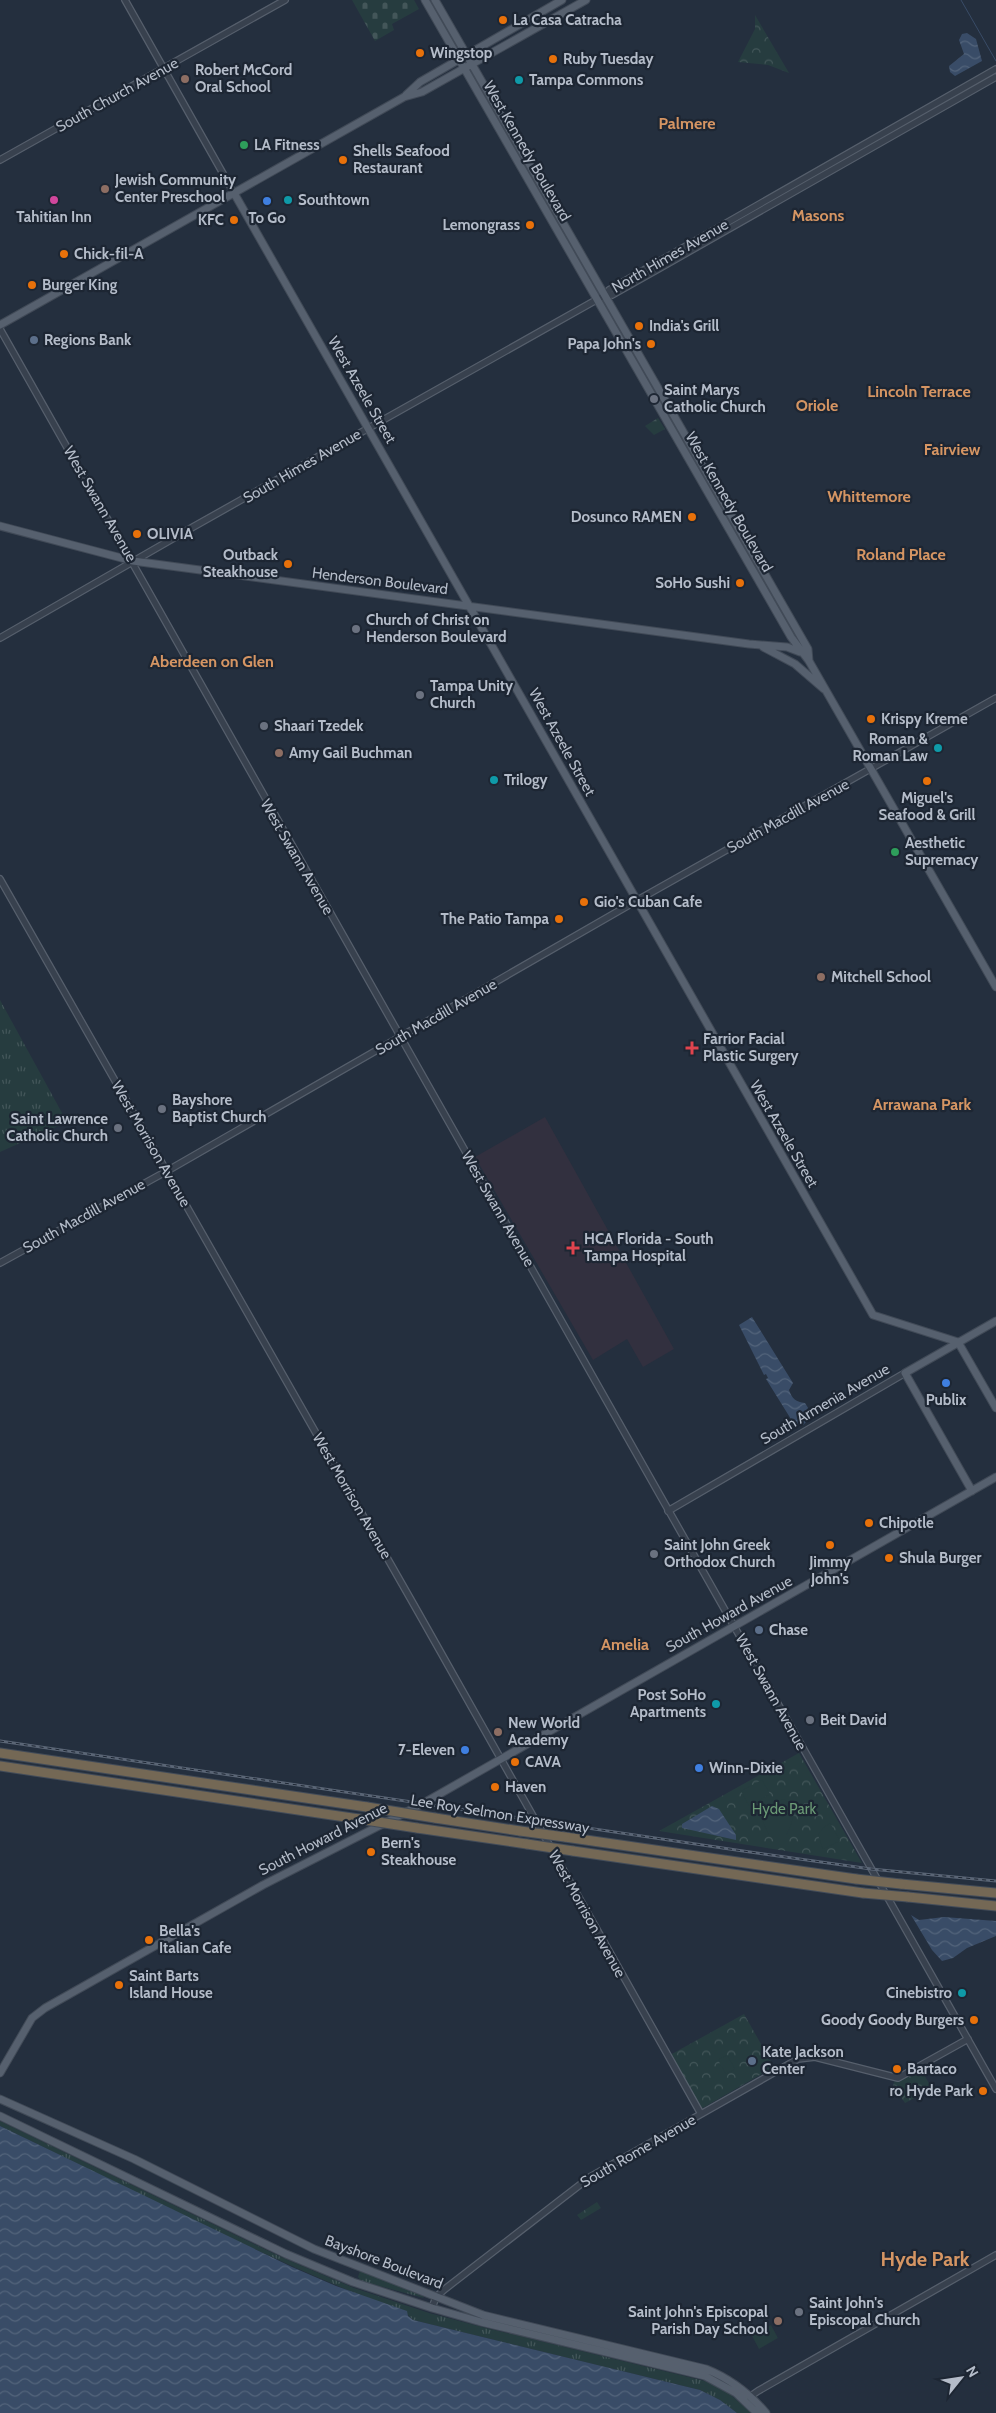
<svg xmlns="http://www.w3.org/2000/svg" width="996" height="2413" viewBox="0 0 996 2413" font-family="Cabin,sans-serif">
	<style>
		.medical { fill: #32303f }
		.grass { fill: url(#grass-tufts) }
		.forest { fill: url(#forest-firs) }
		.cemetery { fill: url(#cemetery-stones) }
		.park { fill: url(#park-crowns) }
		.garden { fill: #263c3f }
		.water { fill: url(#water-waves) }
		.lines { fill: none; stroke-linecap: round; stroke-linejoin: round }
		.stream { stroke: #394c67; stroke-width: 1 }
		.minor-casing { stroke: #565f6c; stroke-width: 8 }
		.major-casing { stroke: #414a57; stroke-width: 9 }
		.highway-casing { stroke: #434c59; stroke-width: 11 }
		.minor { stroke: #38414e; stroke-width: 5.5 }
		.major { stroke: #56606e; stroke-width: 7 }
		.highway { stroke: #746855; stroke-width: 9 }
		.rail-casing { stroke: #5a6575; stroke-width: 3 }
		.rail { stroke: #1d2633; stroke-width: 1; stroke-dasharray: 4; stroke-linecap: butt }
		.highway-bridge-casing { stroke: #434c59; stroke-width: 11; stroke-linecap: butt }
		.highway-bridge { stroke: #746855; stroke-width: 9 }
		.food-dot { fill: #e8710a; stroke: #1d2633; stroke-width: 2 }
		.education-dot { fill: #8d6e63; stroke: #1d2633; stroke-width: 2 }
		.culture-dot { fill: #0f9aa8; stroke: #1d2633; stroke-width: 2 }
		.leisure-dot { fill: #2e9e5b; stroke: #1d2633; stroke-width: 2 }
		.hotel-dot { fill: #d1479c; stroke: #1d2633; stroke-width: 2 }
		.shop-dot { fill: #3f7fe0; stroke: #1d2633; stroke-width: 2 }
		.service-dot { fill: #5c6f8a; stroke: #1d2633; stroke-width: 2 }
		.worship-dot { fill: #6b7280; stroke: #1d2633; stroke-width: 2 }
		.health-dot { fill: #e0444e; stroke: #1d2633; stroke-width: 2 }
		.labels { text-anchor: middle; stroke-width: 4.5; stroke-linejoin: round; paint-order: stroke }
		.poi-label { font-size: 15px; font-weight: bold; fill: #b4bcc9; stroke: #1d2633; text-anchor: start }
		.street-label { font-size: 15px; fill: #b4bcc9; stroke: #1d2633 }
		.park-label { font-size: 15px; fill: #6b9a76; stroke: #1d2633 }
		.neighbourhood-label { font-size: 16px; font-weight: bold; fill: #d59563; stroke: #1d2633 }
		.district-label { font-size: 20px; font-weight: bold; fill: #d59563; stroke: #1d2633 }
	</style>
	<defs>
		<pattern id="grass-tufts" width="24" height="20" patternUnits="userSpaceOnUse" patternTransform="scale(1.25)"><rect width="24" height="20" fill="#263c3f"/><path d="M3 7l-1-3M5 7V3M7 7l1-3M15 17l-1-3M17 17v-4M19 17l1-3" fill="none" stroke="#435659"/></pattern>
		<pattern id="forest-firs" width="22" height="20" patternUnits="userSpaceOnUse" patternTransform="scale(1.25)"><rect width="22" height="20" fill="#263c3f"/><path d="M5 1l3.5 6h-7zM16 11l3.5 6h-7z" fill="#435659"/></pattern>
		<pattern id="cemetery-stones" width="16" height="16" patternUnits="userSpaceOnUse" patternTransform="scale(1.25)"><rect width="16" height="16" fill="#263c3f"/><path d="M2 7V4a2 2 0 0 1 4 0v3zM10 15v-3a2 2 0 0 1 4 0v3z" fill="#435659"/></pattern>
		<pattern id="park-crowns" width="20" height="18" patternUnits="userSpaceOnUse" patternTransform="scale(1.25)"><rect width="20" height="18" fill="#263c3f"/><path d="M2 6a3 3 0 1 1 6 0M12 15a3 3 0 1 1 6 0" fill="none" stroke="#435659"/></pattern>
		<pattern id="water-waves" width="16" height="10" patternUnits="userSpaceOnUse" patternTransform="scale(1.25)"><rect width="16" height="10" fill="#394c67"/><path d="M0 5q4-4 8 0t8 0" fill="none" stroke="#53647b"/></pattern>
	</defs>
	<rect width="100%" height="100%" fill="#242f3e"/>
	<path class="medical" d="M545 1117 674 1349 643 1367 627 1339 593 1360 475 1157Z"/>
	<path class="grass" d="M0 1000 67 1122 0 1152Z
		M0 2121 281 2257 354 2288 429 2313 482 2327 705 2381 725 2390 752 2413H737L720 2400 700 2390 413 2320 407 2314C267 2260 135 2191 0 2126Z
		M360 2271 421 2294 424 2298 361 2281 358 2277Z"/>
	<path class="forest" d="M658 418 665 429 654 435 645 426Z"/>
	<path class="cemetery" d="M352 0H414L419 9 392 24 394 30 375 41Z"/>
	<path class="park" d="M755 14V15L789 73 768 65 738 62 755 29Z
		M799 1753 862 1863 659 1831Z
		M744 2014 774 2067 701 2109 670 2055Z
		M921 2069 932 2089 905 2103 893 2085 895 2080 903 2079Z
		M597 2202 601 2208 581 2220 577 2215Z"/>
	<path class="garden" d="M762 1780 770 1794 749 1806 741 1791Z
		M784 1799 791 1804C795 1815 792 1826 786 1835H769L759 1813 761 1809Z
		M830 1823 840 1841 823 1849 818 1835 823 1828Z
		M727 2055 735 2069 726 2074 718 2060Z
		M771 2325 778 2338 759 2349 752 2336Z"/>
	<path class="water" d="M967 33 976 39 982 61 955 76 950 72 949 66 964 54 959 40 962 34Z
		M752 1317 793 1383 789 1390C792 1399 796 1402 805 1403L810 1411 808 1420 803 1425 794 1424 766 1379 768 1378 766 1374 764 1375 739 1325Z
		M712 1806 719 1809 736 1835V1840L682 1828V1824Z
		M911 1915 919 1920 944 1917 996 1921V1936L967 1948 953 1958 942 1961 932 1950Z
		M0 2126 292 2267 336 2286 407 2311 408 2316 413 2320 700 2390 720 2400 737 2413H0Z"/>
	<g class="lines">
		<path class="stream" d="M961 0 996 61"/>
		<defs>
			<path id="minor" d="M125 0 234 193
				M0 160 285 0
				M605 295H612L660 268 996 77
				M0 329 996 2089
				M0 638 193 527 605 295 609 290 996 69
				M0 879 418 1612 701 2114
				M0 1263 167 1171 636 901 996 698
				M668 1511 905 1373
				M432 2308 436 2297 445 2289 590 2177 798 2059 815 2057 898 2078 968 2039
				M745 2400 758 2391 996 2255"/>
			<path id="major" d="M425 0 791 637 809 661 996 987
				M435 0 808 649 809 661
				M406 95 420 82 562 0
				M234 193 873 1315 958 1342
				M0 325 404 97 422 92 586 0
				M0 526 133 561 749 644 787 647 800 652
				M763 647 795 664 824 689
				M958 1342 996 1408
				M972 1491 905 1373 996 1321
				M0 2073 32 2018 45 2008 263 1885 422 1804 996 1477
				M0 2099 134 2159 314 2249 483 2315 706 2369C731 2379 749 2393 766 2413
				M0 2116 286 2254 353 2282 432 2308 481 2322 705 2376 736 2393 757 2413"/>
			<path id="highway" d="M0 1753 367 1807
				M0 1766 359 1819
				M435 1818 520 1831
				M417 1828 527 1844
				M565 1837 856 1879
				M573 1851 863 1893
				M901 1884 996 1893
				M908 1897 996 1906"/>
		</defs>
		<use href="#minor" class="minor-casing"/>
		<use href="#major" class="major-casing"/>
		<use href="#highway" class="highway-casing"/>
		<use href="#minor" class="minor"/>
		<use href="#major" class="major"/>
		<use href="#highway" class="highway"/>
		<defs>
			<path id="rail" d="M0 1741 743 1851 871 1869 996 1881"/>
		</defs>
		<use href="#rail" class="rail-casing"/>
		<use href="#rail" class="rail"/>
		<defs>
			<path id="highway-bridge" d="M367 1807 435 1818
				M359 1819 417 1828
				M520 1831 565 1837
				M527 1844 573 1851
				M856 1879 901 1884
				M863 1893 908 1897"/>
		</defs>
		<use href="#highway-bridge" class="highway-bridge-casing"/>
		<use href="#highway-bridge" class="highway-bridge"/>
	</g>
	<g class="food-dot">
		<circle cx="503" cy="20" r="5"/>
		<circle cx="420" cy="53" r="5"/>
		<circle cx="553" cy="59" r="5"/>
		<circle cx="343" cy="160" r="5"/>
		<circle cx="234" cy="220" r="5"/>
		<circle cx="530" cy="225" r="5"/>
		<circle cx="64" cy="254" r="5"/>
		<circle cx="32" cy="285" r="5"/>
		<circle cx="639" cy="326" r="5"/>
		<circle cx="651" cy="344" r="5"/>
		<circle cx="692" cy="517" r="5"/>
		<circle cx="137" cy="534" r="5"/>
		<circle cx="288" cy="564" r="5"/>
		<circle cx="740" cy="583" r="5"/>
		<circle cx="871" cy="719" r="5"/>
		<circle cx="927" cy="781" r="5"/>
		<circle cx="584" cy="902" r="5"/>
		<circle cx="559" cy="919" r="5"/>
		<circle cx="869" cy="1523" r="5"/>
		<circle cx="830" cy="1545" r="5"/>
		<circle cx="889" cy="1558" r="5"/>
		<circle cx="515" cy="1762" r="5"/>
		<circle cx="495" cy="1787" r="5"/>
		<circle cx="371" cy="1852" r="5"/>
		<circle cx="149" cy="1940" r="5"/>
		<circle cx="119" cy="1985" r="5"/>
		<circle cx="974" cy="2020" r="5"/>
		<circle cx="897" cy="2069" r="5"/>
		<circle cx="983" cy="2091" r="5"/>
	</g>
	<g class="education-dot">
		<circle cx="185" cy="79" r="5"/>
		<circle cx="105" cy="189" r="5"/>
		<circle cx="279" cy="753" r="5"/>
		<circle cx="821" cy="977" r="5"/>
		<circle cx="498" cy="1732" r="5"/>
		<circle cx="778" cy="2321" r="5"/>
	</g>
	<g class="culture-dot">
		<circle cx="519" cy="80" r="5"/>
		<circle cx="288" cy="200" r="5"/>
		<circle cx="938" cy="748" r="5"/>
		<circle cx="494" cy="780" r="5"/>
		<circle cx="716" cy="1704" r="5"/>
		<circle cx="962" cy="1993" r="5"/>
	</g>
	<g class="leisure-dot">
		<circle cx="244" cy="145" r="5"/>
		<circle cx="895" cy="852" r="5"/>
	</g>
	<circle class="hotel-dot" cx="54" cy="200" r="5"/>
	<g class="shop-dot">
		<circle cx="267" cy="201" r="5"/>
		<circle cx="946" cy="1383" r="5"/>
		<circle cx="465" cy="1750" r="5"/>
		<circle cx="699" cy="1768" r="5"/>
	</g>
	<g class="service-dot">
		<circle cx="34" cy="340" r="5"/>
		<circle cx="759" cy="1630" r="5"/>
		<circle cx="752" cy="2061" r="5"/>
	</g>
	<g class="worship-dot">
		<circle cx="654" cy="399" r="5"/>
		<circle cx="356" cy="629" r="5"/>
		<circle cx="420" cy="695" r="5"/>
		<circle cx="264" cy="726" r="5"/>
		<circle cx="162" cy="1109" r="5"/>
		<circle cx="118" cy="1128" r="5"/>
		<circle cx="654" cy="1554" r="5"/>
		<circle cx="810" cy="1720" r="5"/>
		<circle cx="799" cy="2312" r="5"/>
	</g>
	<g class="health-dot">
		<path d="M689.5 1040.5h5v5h5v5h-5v5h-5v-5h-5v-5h5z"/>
		<path d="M570.5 1240.5h5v5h5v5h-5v5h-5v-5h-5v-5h5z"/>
	</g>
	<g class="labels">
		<g class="poi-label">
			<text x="513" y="25">La Casa Catracha</text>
			<text x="430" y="58">Wingstop</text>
			<text x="563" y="64">Ruby Tuesday</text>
			<text x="195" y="75">Robert McCord<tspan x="195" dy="17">Oral School</tspan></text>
			<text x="529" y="85">Tampa Commons</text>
			<text x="254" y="150">LA Fitness</text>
			<text x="353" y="156">Shells Seafood<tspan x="353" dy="17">Restaurant</tspan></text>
			<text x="115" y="185">Jewish Community<tspan x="115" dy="17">Center Preschool</tspan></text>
			<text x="298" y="205">Southtown</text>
			<text x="54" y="222" text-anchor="middle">Tahitian Inn</text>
			<text x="267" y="223" text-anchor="middle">To Go</text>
			<text x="224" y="225" text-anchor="end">KFC</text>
			<text x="520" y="230" text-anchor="end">Lemongrass</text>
			<text x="74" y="259">Chick-fil-A</text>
			<text x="42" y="290">Burger King</text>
			<text x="649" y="331">India's Grill</text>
			<text x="44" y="345">Regions Bank</text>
			<text x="641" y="349" text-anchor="end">Papa John's</text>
			<text x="664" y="395">Saint Marys<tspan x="664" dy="17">Catholic Church</tspan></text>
			<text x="682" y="522" text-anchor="end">Dosunco RAMEN</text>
			<text x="147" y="539">OLIVIA</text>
			<text x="278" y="560" text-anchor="end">Outback<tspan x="278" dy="17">Steakhouse</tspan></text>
			<text x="730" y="588" text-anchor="end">SoHo Sushi</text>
			<text x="366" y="625">Church of Christ on<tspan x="366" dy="17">Henderson Boulevard</tspan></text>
			<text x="430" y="691">Tampa Unity<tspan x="430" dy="17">Church</tspan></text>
			<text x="881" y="724">Krispy Kreme</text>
			<text x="274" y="731">Shaari Tzedek</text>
			<text x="928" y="744" text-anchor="end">Roman &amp;<tspan x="928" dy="17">Roman Law</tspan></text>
			<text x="289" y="758">Amy Gail Buchman</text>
			<text x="504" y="785">Trilogy</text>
			<text x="927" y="803" text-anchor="middle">Miguel's<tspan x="927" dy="17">Seafood &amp; Grill</tspan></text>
			<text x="905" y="848">Aesthetic<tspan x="905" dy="17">Supremacy</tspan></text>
			<text x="594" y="907">Gio's Cuban Cafe</text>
			<text x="549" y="924" text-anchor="end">The Patio Tampa</text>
			<text x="831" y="982">Mitchell School</text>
			<text x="703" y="1044">Farrior Facial<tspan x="703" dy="17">Plastic Surgery</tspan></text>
			<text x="172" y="1105">Bayshore<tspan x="172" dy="17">Baptist Church</tspan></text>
			<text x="108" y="1124" text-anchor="end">Saint Lawrence<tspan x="108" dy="17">Catholic Church</tspan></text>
			<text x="584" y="1244">HCA Florida - South<tspan x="584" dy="17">Tampa Hospital</tspan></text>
			<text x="946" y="1405" text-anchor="middle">Publix</text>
			<text x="879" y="1528">Chipotle</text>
			<text x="664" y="1550">Saint John Greek<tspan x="664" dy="17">Orthodox Church</tspan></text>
			<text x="899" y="1563">Shula Burger</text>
			<text x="830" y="1567" text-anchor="middle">Jimmy<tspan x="830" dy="17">John's</tspan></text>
			<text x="769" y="1635">Chase</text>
			<text x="706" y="1700" text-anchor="end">Post SoHo<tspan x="706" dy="17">Apartments</tspan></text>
			<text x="820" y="1725">Beit David</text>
			<text x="508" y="1728">New World<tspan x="508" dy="17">Academy</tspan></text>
			<text x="455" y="1755" text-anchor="end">7-Eleven</text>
			<text x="525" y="1767">CAVA</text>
			<text x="709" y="1773">Winn-Dixie</text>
			<text x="505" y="1792">Haven</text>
			<text x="381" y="1848">Bern's<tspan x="381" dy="17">Steakhouse</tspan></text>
			<text x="159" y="1936">Bella's<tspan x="159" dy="17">Italian Cafe</tspan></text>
			<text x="129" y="1981">Saint Barts<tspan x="129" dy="17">Island House</tspan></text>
			<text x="952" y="1998" text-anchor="end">Cinebistro</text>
			<text x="964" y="2025" text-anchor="end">Goody Goody Burgers</text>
			<text x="762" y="2057">Kate Jackson<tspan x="762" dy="17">Center</tspan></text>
			<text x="907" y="2074">Bartaco</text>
			<text x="973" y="2096" text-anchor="end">ro Hyde Park</text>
			<text x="809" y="2308">Saint John's<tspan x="809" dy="17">Episcopal Church</tspan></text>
			<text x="768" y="2317" text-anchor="end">Saint John's Episcopal<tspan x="768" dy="17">Parish Day School</tspan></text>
		</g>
		<g class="street-label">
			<text transform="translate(117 95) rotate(-29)" y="5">South Church Avenue</text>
			<text transform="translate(527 151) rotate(60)" y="5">West Kennedy Boulevard</text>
			<text transform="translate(670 256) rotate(-30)" y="5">North Himes Avenue</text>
			<text transform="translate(362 390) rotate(60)" y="5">West Azeele Street</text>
			<text transform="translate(302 466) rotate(-30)" y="5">South Himes Avenue</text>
			<text transform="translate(729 502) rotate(60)" y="5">West Kennedy Boulevard</text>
			<text transform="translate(100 504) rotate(60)" y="5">West Swann Avenue</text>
			<text transform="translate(380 581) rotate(7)" y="5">Henderson Boulevard</text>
			<text transform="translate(562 742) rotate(61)" y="5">West Azeele Street</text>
			<text transform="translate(788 816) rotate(-29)" y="5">South Macdill Avenue</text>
			<text transform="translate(297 857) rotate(60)" y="5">West Swann Avenue</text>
			<text transform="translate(436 1017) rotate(-30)" y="5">South Macdill Avenue</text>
			<text transform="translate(784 1134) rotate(60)" y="5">West Azeele Street</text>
			<text transform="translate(151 1144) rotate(60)" y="5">West Morrison Avenue</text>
			<text transform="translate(498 1209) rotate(60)" y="5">West Swann Avenue</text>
			<text transform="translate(84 1216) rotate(-29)" y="5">South Macdill Avenue</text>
			<text transform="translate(825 1404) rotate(-30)" y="5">South Armenia Avenue</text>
			<text transform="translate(352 1496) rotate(60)" y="5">West Morrison Avenue</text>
			<text transform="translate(729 1614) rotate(-29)" y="5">South Howard Avenue</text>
			<text transform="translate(771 1692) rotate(61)" y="5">West Swann Avenue</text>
			<text transform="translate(500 1814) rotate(9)" y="5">Lee Roy Selmon Expressway</text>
			<text transform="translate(323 1839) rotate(-27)" y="5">South Howard Avenue</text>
			<text transform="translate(587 1914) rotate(61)" y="5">West Morrison Avenue</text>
			<text transform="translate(638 2151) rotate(-30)" y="5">South Rome Avenue</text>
			<text transform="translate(384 2262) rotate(21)" y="5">Bayshore Boulevard</text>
		</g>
		<g class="park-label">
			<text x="784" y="1814">Hyde Park</text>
		</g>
		<g class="neighbourhood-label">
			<text x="687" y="129">Palmere</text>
			<text x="818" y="221">Masons</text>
			<text x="919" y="397">Lincoln Terrace</text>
			<text x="817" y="411">Oriole</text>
			<text x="952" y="455">Fairview</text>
			<text x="869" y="502">Whittemore</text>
			<text x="901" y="560">Roland Place</text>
			<text x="212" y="667">Aberdeen on Glen</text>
			<text x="922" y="1110">Arrawana Park</text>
			<text x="625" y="1650">Amelia</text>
		</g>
		<g class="district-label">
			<text x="925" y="2266">Hyde Park</text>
		</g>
	</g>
	<g transform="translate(961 2378) rotate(60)" stroke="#1d2633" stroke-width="4" paint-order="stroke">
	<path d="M0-4L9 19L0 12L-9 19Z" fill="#b4bcc9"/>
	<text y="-8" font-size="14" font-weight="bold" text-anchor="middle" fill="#b4bcc9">N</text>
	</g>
</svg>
